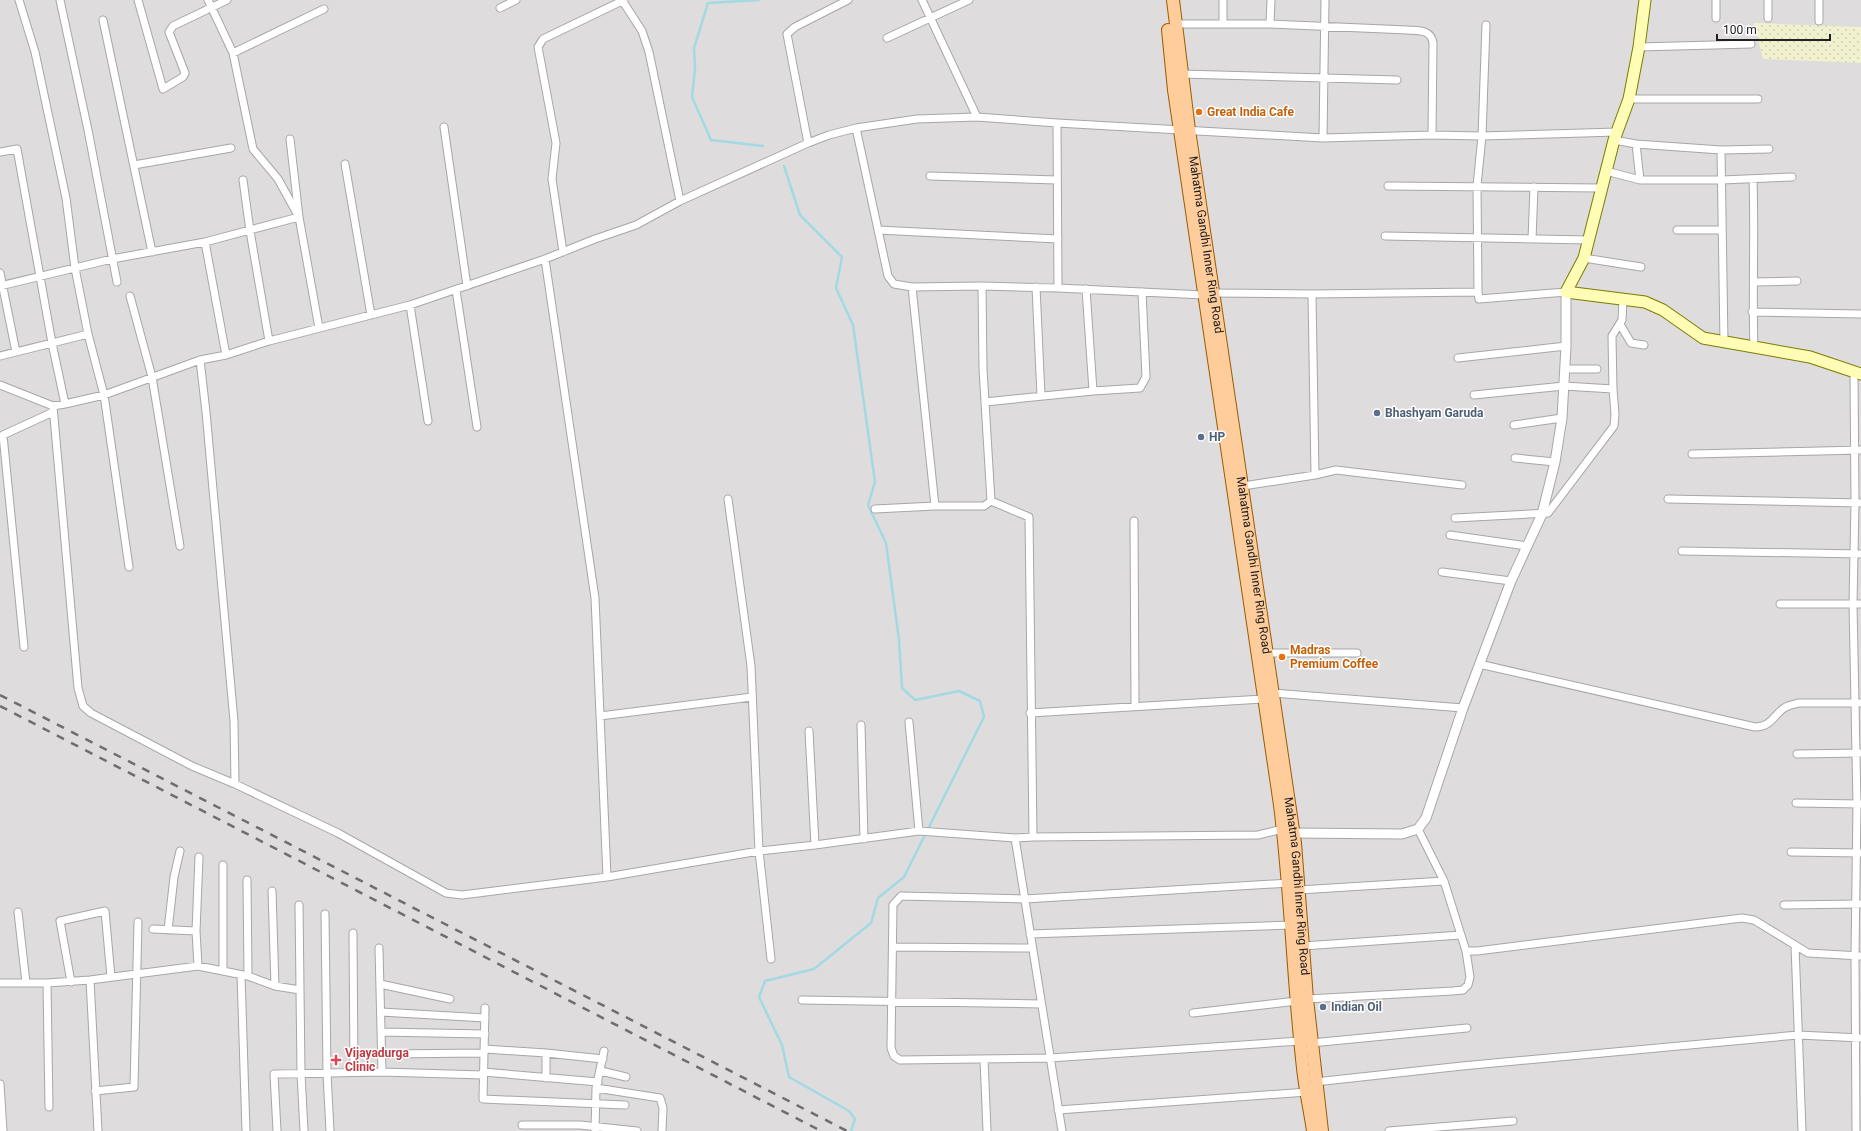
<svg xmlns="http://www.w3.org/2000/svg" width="1861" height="1131" viewBox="0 0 1861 1131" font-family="Roboto,sans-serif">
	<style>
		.residential { fill: #dedcdd }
		.farmland { fill: url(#farmland-dots) }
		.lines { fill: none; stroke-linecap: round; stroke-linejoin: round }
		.stream { stroke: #a2d9e3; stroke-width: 2.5 }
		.minor-casing { stroke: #a7a7a7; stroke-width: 9 }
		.tertiary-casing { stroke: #a7a7a7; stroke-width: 11 }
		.secondary-casing { stroke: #7a7d00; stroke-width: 13 }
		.primary-casing { stroke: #9b5b00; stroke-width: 14 }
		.minor { stroke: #fff; stroke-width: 7 }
		.tertiary { stroke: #fff; stroke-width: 9 }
		.secondary { stroke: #fffdb5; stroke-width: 11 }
		.primary { stroke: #ffcc9c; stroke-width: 12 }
		.rail { stroke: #6e6e6e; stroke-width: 2.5; stroke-dasharray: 8 8; stroke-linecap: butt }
		.food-dot { fill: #e8710a; stroke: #fff; stroke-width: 1.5 }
		.service-dot { fill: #5c6f8a; stroke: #fff; stroke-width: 1.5 }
		.health-dot { fill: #e0444e; stroke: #fff; stroke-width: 1.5 }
		.labels { text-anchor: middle; stroke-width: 3; stroke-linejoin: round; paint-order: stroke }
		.food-label { font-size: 12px; font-weight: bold; fill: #c56008; stroke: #fff; text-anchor: start }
		.street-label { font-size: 12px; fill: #202020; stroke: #fff }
		.service-label { font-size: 12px; font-weight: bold; fill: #4e5e75; stroke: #fff; text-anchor: start }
		.health-label { font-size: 12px; font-weight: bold; fill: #be3a42; stroke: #fff; text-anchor: start }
	</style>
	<defs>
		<pattern id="farmland-dots" width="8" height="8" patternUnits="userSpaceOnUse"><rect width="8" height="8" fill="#f1f1cf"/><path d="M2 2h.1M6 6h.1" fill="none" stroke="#ceceb1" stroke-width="1.8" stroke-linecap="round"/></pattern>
	</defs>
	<rect width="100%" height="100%" fill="#f1ece5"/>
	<path class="residential" d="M0 0H1861V1131H0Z"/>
	<path class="farmland" d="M1754 23 1861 27V63L1763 59Z"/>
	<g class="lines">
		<path class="stream" d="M759 0 708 3 694 48 695 68 692 97 711 140 763 146
			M784 166 800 215 842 257 836 288 853 325 875 482 868 505 886 543 899 640 902 688 915 700 959 691 980 701 984 717 904 877 878 898 871 923 814 969 765 981 759 997 782 1045 789 1077 849 1111 855 1119 851 1131"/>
		<defs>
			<path id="minor" d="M19 0 35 52 66 198 75 268 88 334 104 395 129 567
				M60 0 88 130 117 282
				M138 0 163 89 183 77 185 73 169 32 173 26 227 0
				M208 0 233 53 253 149 278 179 299 217
				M622 0 642 31 649 52 680 201
				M922 0 977 117
				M1271 0 1270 24 1407 30C1418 31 1431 29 1433 43L1432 135
				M500 8 516 0
				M1716 18V0
				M1768 18V0
				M103 20 152 252
				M1819 21V0
				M1175 24H1270
				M1223 24V0
				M887 38 969 0
				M1639 47 1751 44
				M233 53 324 9
				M1182 74 1397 80
				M1629 99H1758
				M444 127 467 286
				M856 128 888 276 894 284 912 287 982 286 1058 288 1057 123
				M1323 138 1325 0
				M290 139 299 217 319 328
				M1614 140 1636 144 1721 150 1724 343
				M808 143 787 34 795 27 848 0
				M1636 144 1640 180
				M1721 150 1769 149
				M0 152 17 149 52 343 65 404
				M345 164 371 315
				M134 165 231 148
				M1606 171 1640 180H1722L1792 177
				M930 176 1057 180
				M1753 179C1755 236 1752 292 1754 348
				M243 180 250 231 269 341
				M1388 186 1601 188
				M878 230 1058 239
				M1677 230H1722
				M1385 236 1588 240
				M1532 239 1534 187
				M205 242 226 355
				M563 252 552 179 556 143 538 47 543 39 624 0
				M1584 258 1641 267
				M545 259 595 598 607 877 759 851 815 845 919 831 1015 838 1033 837 1029 517 991 501
				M0 273 16 352
				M1754 282 1797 281
				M0 286 112 259 205 242 299 217
				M912 287 935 506
				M1036 287 1041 396
				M1058 288 1204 295
				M1086 289 1093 391 1140 388 1146 377 1142 292
				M456 290 477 427
				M1478 292 1479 299 1566 292
				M1213 293 1312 294 1478 292 1477 186 1482 136 1486 25
				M1312 294 1315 475
				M130 296 152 377 180 546
				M410 305 428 421
				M1752 312 1861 314
				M1620 324 1631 343 1644 345
				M0 356 88 334
				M1458 358 1566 346
				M200 360 206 412 234 721 235 784
				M1565 369H1597
				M1854 372 1855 503 1853 604 1857 804 1855 956 1856 1131
				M0 385 53 406 65 404 104 395 200 360 226 355 269 341 410 305 545 259 595 239 636 225 680 201 808 143 829 135 856 128 917 119 977 117 1057 123 1323 138 1432 135 1482 136 1617 132
				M1474 395 1564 386 1613 389
				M985 402 1093 391
				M53 406 78 688 83 706 91 713 192 766 235 784 338 833 446 893 462 895 607 877
				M1514 425 1562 418
				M1692 454 1861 450
				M1515 458 1555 462
				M1243 486 1315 475 1336 470 1462 485
				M728 499 751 666 759 851 771 959
				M1668 499 1861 503
				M875 509 935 506H984L991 501 983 369 982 286
				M1455 518 1548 513 1614 426 1615 414 1613 389 1612 336 1622 320 1623 300
				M1134 521 1135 706
				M1450 535 1527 546
				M1682 551 1861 554
				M1442 572 1511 581
				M1780 604H1861
				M24 647 3 435 53 412
				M1268 653H1357
				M1479 664 1755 727C1771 727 1773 716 1784 708 1789 705 1794 704 1799 703H1861
				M1273 693 1463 708
				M1030 713 1263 699
				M600 716 752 697
				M909 722 919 831
				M861 725 864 839
				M809 731 815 845
				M1797 754 1861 753
				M1796 803 1861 804
				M1033 837 1258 835 1283 829
				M1015 838 1062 1131
				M1791 852 1861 853
				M247 880 248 976
				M1289 883 1025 899 901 896 893 905 891 1048 894 1056 900 1060 1050 1058 1300 1041
				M1299 890 1444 881
				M272 891 275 986
				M299 905 301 1073 304 1131
				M1784 905 1860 904
				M18 912 26 983
				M325 914 327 1073 330 1131
				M153 929 196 931
				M168 930 174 877 180 851
				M353 933 354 1072
				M1030 934 1291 925
				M1303 946 1461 935
				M1795 946 1802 1131
				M893 947 1032 948
				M379 948 382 1072
				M1466 951H1477L1742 918 1754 920 1808 953 1861 956
				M198 966 196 931 199 857
				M223 971V865
				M241 975 246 1131
				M90 980 98 1131
				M71 982 60 921 105 911 111 977
				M0 983H47L90 980 198 966 248 976 275 986 300 990
				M47 983 49 1107
				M380 984 450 999
				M1307 999 1453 991 1463 990 1468 985 1470 977 1466 951 1444 881 1418 829
				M802 1000 1041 1004
				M485 1008 483 1099 625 1105
				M381 1012 485 1018
				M1193 1013 1297 1001
				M381 1032 485 1034
				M1311 1043 1467 1028
				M485 1049 546 1053 603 1059
				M546 1053V1078
				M382 1054 484 1053
				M984 1059 987 1131
				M601 1071 626 1077
				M483 1072 598 1082
				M1315 1082 1462 1066 1798 1035 1861 1038
				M0 1084 3 1131
				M596 1088 660 1098 663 1108 662 1131
				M95 1091 134 1087 138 922
				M1058 1110 1307 1092
				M522 1125H580L637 1131
				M277 1131 274 1074 382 1072 483 1075
				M595 1131 596 1088 604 1051
				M1389 1131 1513 1121"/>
			<path id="tertiary" d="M1294 833 1402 834 1418 829 1426 818 1463 708 1511 581 1542 514 1555 462 1562 418 1566 346V292"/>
			<path id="secondary" d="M1645 0 1639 47 1629 99 1614 140 1584 258 1566 292 1645 302 1663 310 1703 338 1810 357 1861 374"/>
			<g id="primary">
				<path id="s1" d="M1173 0 1189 130 1295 843 1307 999 1322 1131"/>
				<path d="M1168 30 1174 90 1280 805C1291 892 1293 980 1303 1068 1305 1089 1310 1110 1313 1131"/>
			</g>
		</defs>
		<use href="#minor" class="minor-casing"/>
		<use href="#tertiary" class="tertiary-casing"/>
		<use href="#secondary" class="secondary-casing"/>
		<use href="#primary" class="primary-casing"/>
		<use href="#minor" class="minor"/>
		<use href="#tertiary" class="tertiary"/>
		<use href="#secondary" class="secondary"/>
		<use href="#primary" class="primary"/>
		<path class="rail" d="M0 695 847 1131
			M0 706 821 1131"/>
	</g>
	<g class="food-dot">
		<circle cx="1199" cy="112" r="4"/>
		<circle cx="1282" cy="657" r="4"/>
	</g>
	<g class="service-dot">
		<circle cx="1377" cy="413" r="4"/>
		<circle cx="1201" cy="437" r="4"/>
		<circle cx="1323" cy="1007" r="4"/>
	</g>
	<path class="health-dot" d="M334 1054h4v4h4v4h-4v4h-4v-4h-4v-4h4z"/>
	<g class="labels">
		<g class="food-label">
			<text x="1207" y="116">Great India Cafe</text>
			<text x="1290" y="654">Madras<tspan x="1290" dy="14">Premium Coffee</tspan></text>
		</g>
		<g class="street-label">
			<text dy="4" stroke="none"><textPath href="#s1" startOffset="247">Mahatma Gandhi Inner Ring Road</textPath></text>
			<text dy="4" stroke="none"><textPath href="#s1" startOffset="571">Mahatma Gandhi Inner Ring Road</textPath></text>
			<text dy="4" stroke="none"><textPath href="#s1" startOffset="895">Mahatma Gandhi Inner Ring Road</textPath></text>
		</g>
		<g class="service-label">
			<text x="1385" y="417">Bhashyam Garuda</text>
			<text x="1209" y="441">HP</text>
			<text x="1331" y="1011">Indian Oil</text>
		</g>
		<g class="health-label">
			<text x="345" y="1057">Vijayadurga<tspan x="345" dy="14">Clinic</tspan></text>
		</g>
	</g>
	<path d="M1717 34v6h113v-6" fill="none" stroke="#202020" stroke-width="2"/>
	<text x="1723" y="34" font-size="12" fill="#202020" stroke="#ffffff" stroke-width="3" paint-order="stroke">100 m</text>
</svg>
